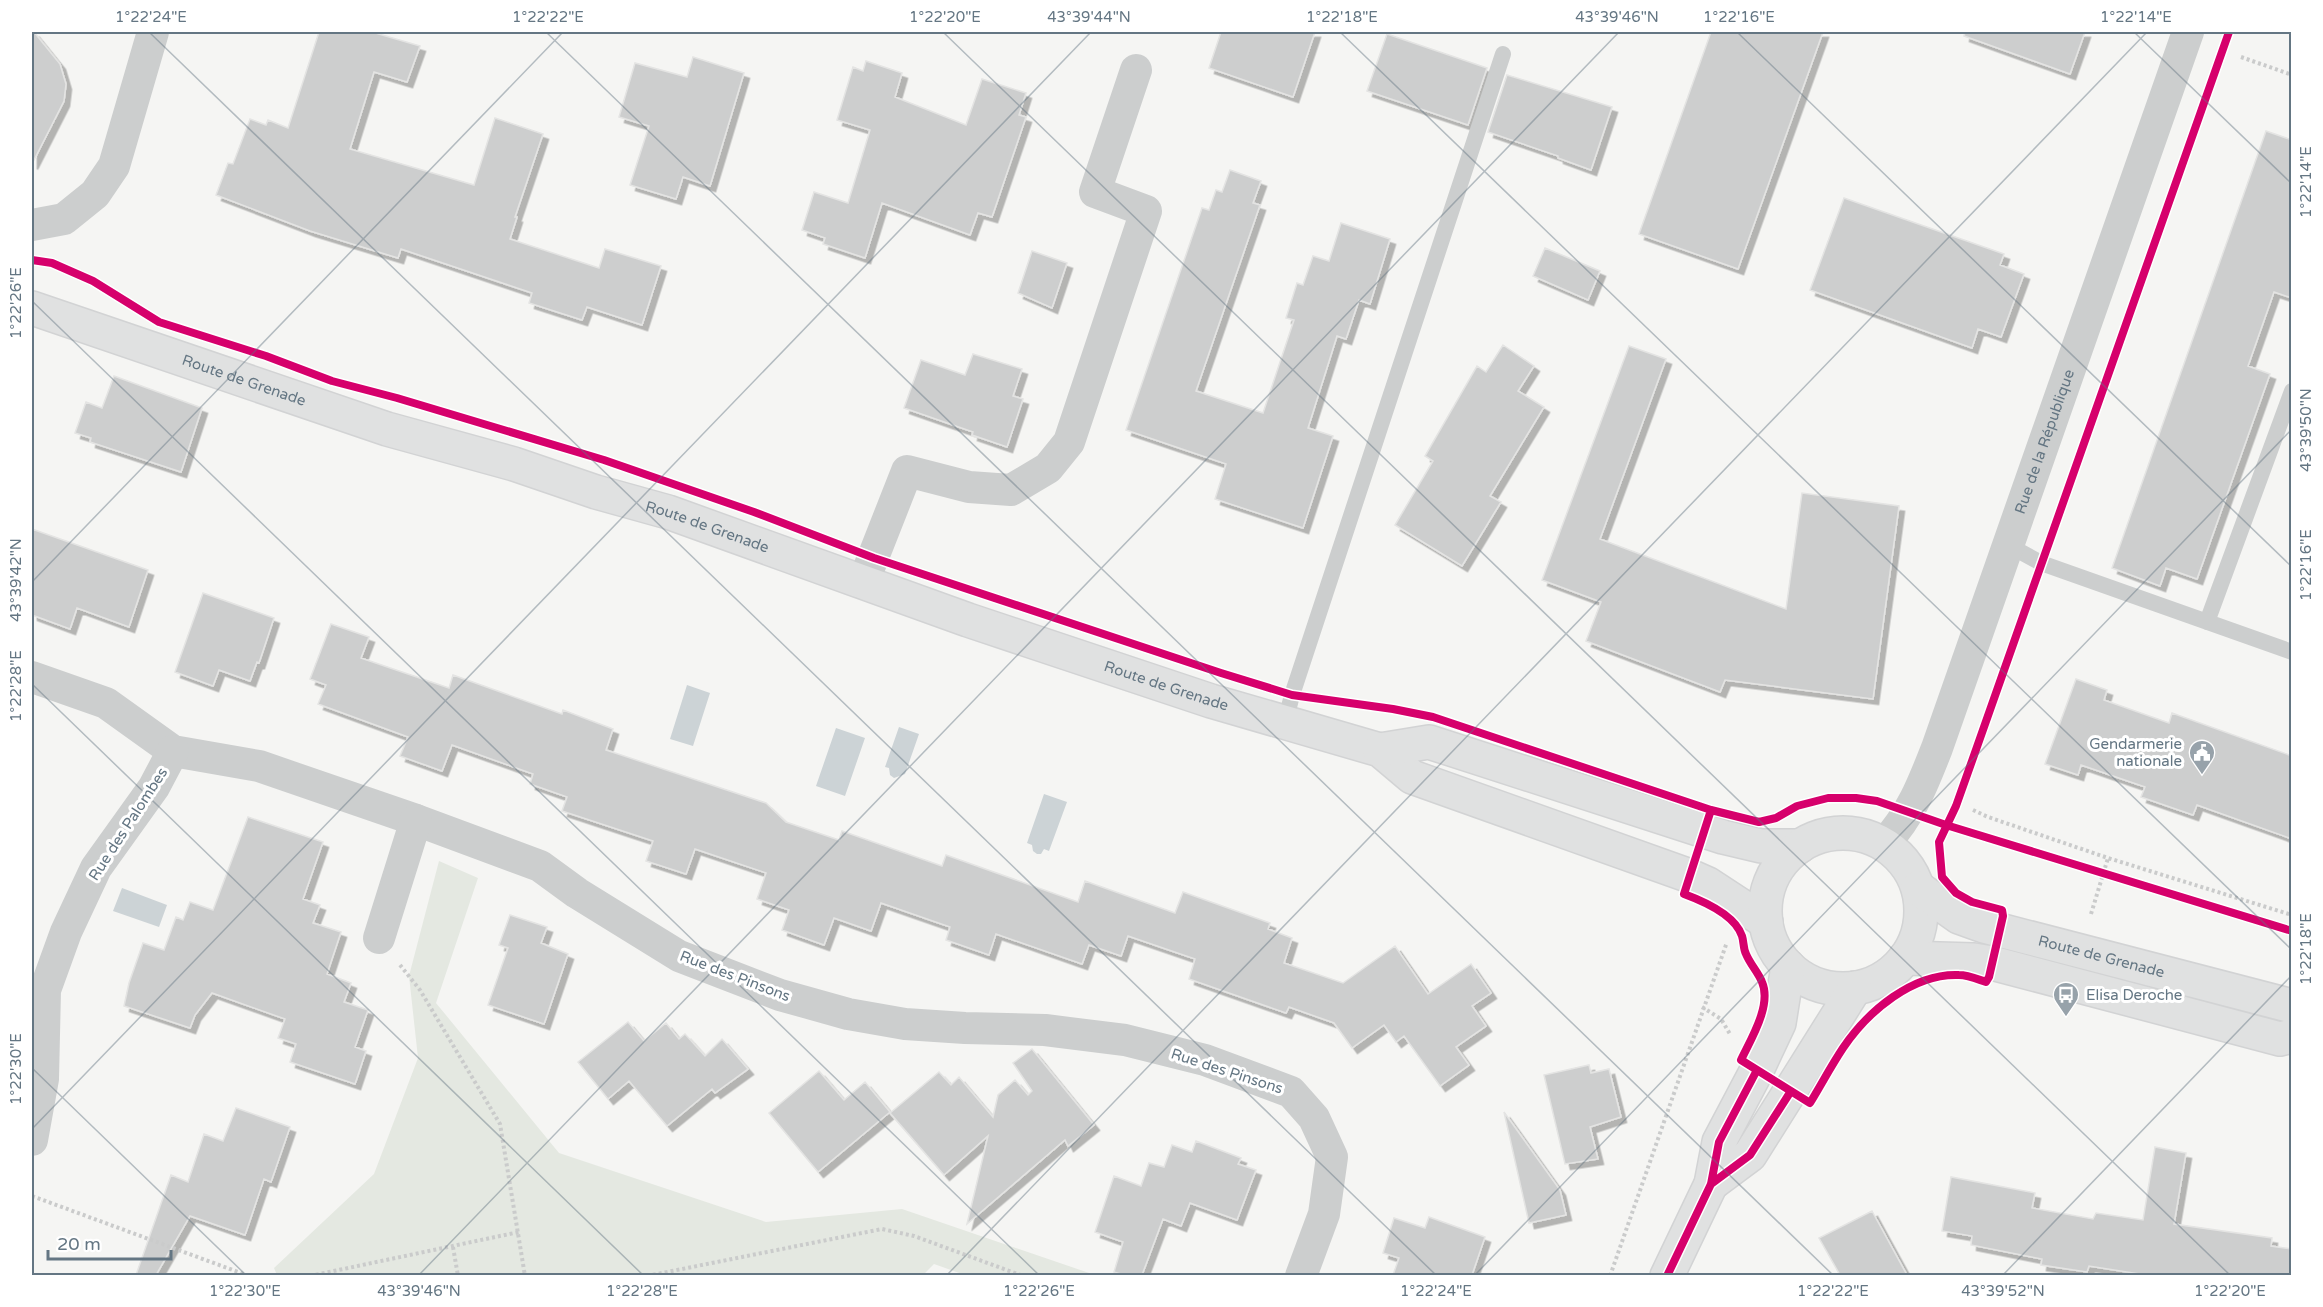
<svg xmlns="http://www.w3.org/2000/svg" width="2323" height="1307" viewBox="0 0 2323 1307" font-family="'Varela Round',sans-serif">
	<style>
		.green { fill: #e4e8e1 }
		.water { fill: #ccd3d6 }
		.building { fill: #cdcece; stroke: #e4e4e3; stroke-width: 1.5; filter: url(#shadow) }
		.lines { fill: none; stroke-linecap: round; stroke-linejoin: round }
		.secondary-casing { stroke: #d2d3d4; stroke-width: 36 }
		.path { stroke: #cacbcb; stroke-width: 4; stroke-dasharray: 3 3; stroke-linecap: butt }
		.lane { stroke: #cccece; stroke-width: 16 }
		.street { stroke: #cccece; stroke-width: 32 }
		.secondary { stroke: #e0e1e1; stroke-width: 33 }
		.cycleway-casing { stroke: #fff; stroke-width: 11 }
		.cycleway { stroke: #d6006c; stroke-width: 8 }
		.ticks { fill: none; stroke: #647683; stroke-width: 1.5; stroke-opacity: 0.45 }
		.labels { text-anchor: middle; stroke-width: 6; stroke-linejoin: round; paint-order: stroke }
		.street-label { font-size: 15px; fill: #647683; stroke: #fff }
		.poi-label { font-size: 15px; fill: #647683; stroke: #fff; text-anchor: end }
		.neatline { fill: none; stroke: #647683; stroke-width: 2 }
		.ticks-label { font-size: 15px; text-anchor: middle; fill: #647683 }
	</style>
	<defs>
		<filter id="shadow"><feDropShadow dx="5.5" dy="5.5" stdDeviation="0" flood-color="#0004"/></filter>
	</defs>
	<rect width="100%" height="100%" fill="#f5f5f3"/>
	<path class="green" d="M439 861 478 878 436 1003 559 1153 766 1222 902 1209 1095 1275H965L934 1264 922 1276 277 1275 274 1268 374 1174 418 1058 409 976Z"/>
	<path class="water" d="M687 685 710 693 693 746 670 739Z
		M899 727 919 734 905 774 894 778 890 775 889 768 885 767Z
		M836 728 865 738 845 796 816 786Z
		M1044 794 1067 802 1049 851 1044 849 1041 854H1037L1033 851 1032 845 1027 843Z
		M122 888 167 905 159 927 113 911Z"/>
	<path class="building" d="M32 32H34L60 64 66 84 64 101 32 164Z
		M319 32H372L420 46 407 82 374 72 350 149 474 185 495 118 543 134 515 217H517L510 239 599 268 605 249 661 266 642 325 587 307 582 320 529 303 532 293 401 249 398 258 310 231 216 195 228 163 233 164 250 119 266 125 268 120 288 128Z
		M1221 32H1315L1293 97 1209 68Z
		M1711 32H1823L1738 269 1639 234Z
		M1965 32H2085L2070 74 1964 36Z
		M1387 34 1487 68 1468 125 1367 91Z
		M693 57 744 73 710 186 683 177 676 199 630 185 649 126 619 117 635 63 687 77Z
		M866 61 902 73 895 97 966 125 982 79 1026 93 1019 115 1026 117 992 217 978 213 970 235 882 203 865 258 823 244 825 238 802 230 814 192 848 203 870 130 837 120 853 67 863 71Z
		M1507 75 1612 107 1591 170 1558 158V156L1488 132Z
		M2266 131 2292 140V298L2274 292 2248 366 2270 374 2197 579 2166 568 2160 586 2112 568Z
		M1230 170 1261 181 1253 203 1260 205 1196 391 1263 413 1294 320 1286 318 1297 283 1303 285 1313 256 1329 261 1341 223 1390 239 1370 304 1359 300 1346 339 1337 336 1308 428 1333 436 1303 528 1215 499 1226 464 1126 430 1202 208 1209 210 1216 190 1222 192Z
		M1844 198 2004 254 2000 265 2024 274 2001 337 1978 329 1972 348 1810 290Z
		M1545 248 1600 271 1588 300 1533 276Z
		M1032 251 1067 263 1052 308 1018 293Z
		M1503 345 1534 366 1518 391 1544 407 1490 496 1501 502 1462 566 1395 525 1433 461 1425 456 1477 366 1486 372Z
		M1629 346 1666 359 1600 539 1786 609 1802 493 1899 506 1873 699 1725 680 1720 692 1586 641 1601 602 1542 580Z
		M973 354 1022 369 1013 396 1023 399 1007 447 972 435 973 432 904 408 921 360 965 375Z
		M114 376 202 408 181 472 90 442 91 438 75 433 86 402 102 408Z
		M32 529 148 570 129 627 77 608 70 629 32 615Z
		M203 593 274 618 259 663 257 662 250 681 219 670 213 686 175 672Z
		M331 624 369 637 361 658 449 688 453 675 562 714 563 710 613 729 606 750 766 803 786 822 839 840 842 831 942 866 946 855 1078 902 1085 881 1175 913 1183 892 1270 923 1268 929 1292 938 1284 963 1343 983 1395 946 1428 994 1471 964 1491 993 1472 1006 1486 1026 1456 1047 1469 1065 1440 1086 1404 1036 1396 1042 1384 1025 1352 1048 1334 1023 1289 1007 1286 1013 1189 979 1195 959 1128 936 1121 956 1089 945 1082 964 996 934 989 955 946 940 950 927 881 903 871 931 834 918 824 945 782 930 789 910 757 899 766 873 695 849 686 874 646 861 653 841 562 811 567 797 530 784 533 774 452 745 442 771 400 756 408 737 318 704 326 685 310 679Z
		M2076 679 2107 690 2104 700 2169 723 2172 713 2292 756V839L2197 805 2193 815 2141 797 2145 787 2081 765 2078 775 2045 764Z
		M248 817 323 842 303 899 320 905 313 923 341 932 327 974 351 983 344 1002 368 1010 355 1047 366 1051 355 1084 290 1062 296 1044 278 1038 285 1019 212 993 195 1015 190 1028 124 1006 129 983 143 943 164 950 176 917 183 920 190 902 213 910Z
		M510 915 547 927 541 943 568 954 544 1024 488 1005 508 948 499 945Z
		M628 1022 644 1041 666 1023 679 1039 685 1034 705 1056 722 1039 748 1069 715 1093 712 1089 667 1126 629 1081 608 1099 578 1062Z
		M1032 1049 1094 1125 1068 1146 1065 1140 967 1224 988 1136 944 1175 890 1113 939 1072 951 1085 959 1077 993 1117 998 1095 1015 1080 1028 1095 1032 1091 1013 1063Z
		M1589 1065 1591 1073 1609 1069 1621 1117 1590 1127 1598 1159 1565 1164 1544 1075Z
		M819 1071 844 1100 865 1082 890 1112 818 1172 769 1113Z
		M236 1108 290 1127 271 1182 264 1179 245 1235 190 1216 156 1275H136L171 1175 188 1182 204 1134 223 1141Z
		M1504 1112 1560 1190 1566 1215 1529 1223Z
		M1196 1141 1241 1158 1238 1164 1256 1170 1237 1220 1190 1203 1181 1226 1163 1219 1142 1275H1124L1114 1272 1123 1242 1095 1232 1114 1176 1141 1186 1149 1163 1164 1167 1172 1145 1192 1152Z
		M2155 1147 2186 1153 2174 1224 2272 1238 2271 1246 2292 1249V1275H2146L2089 1266 2087 1272 2041 1265 2042 1259 1971 1245 1972 1236 1942 1231 1951 1177 2035 1193 2032 1208 2093 1219 2096 1213 2143 1220Z
		M1872 1211 1907 1275H1840L1819 1238Z
		M1429 1217 1485 1237 1472 1275H1393L1399 1258 1383 1253 1394 1218 1425 1228Z"/>
	<g class="lines">
		<defs>
			<g id="secondary">
				<path id="s2" d="M32 308 387 429 514 464 596 492 668 512 968 620 1211 701 1380 750 1412 777 1690 876 1708 884 1766 922"/>
				<path d="M1380 750 1429 742 1723 837 1761 846H1800"/>
				<circle cx="1843" cy="911" r="78"/>
				<path id="s3" d="M1918 888 1959 917 1984 926 2292 1006"/>
				<path d="M1905 958 1974 960 1992 963 2280 1039 2292 1036"/>
				<path d="M1711 1184 1750 1155 1855 988"/>
				<path d="M1667 1276 1711 1184 1719 1142 1757 1070 1779 1023 1788 966"/>
			</g>
		</defs>
		<use href="#secondary" class="secondary-casing"/>
		<path class="path" d="M2241 57 2292 75
			M1973 810 1988 817 2108 858 2292 915
			M2091 914 2108 858
			M400 965 420 990 500 1124 525 1276
			M1702 1007 1721 1019 1730 1034
			M32 1196 249 1276
			M453 1247 458 1276
			M310 1276 519 1232
			M647 1276 882 1229 914 1236 1023 1276
			M1610 1276 1727 942"/>
		<path class="lane" d="M2008 545 2041 563 2292 652
			M2207 622 2292 391
			M1285 723 1292 695 1503 54"/>
		<g class="street">
			<path d="M32 225 64 219 95 194 114 166 153 32"/>
			<path d="M863 583 907 471 969 487 1011 490 1048 468 1069 442 1146 211 1095 192 1136 70"/>
			<path d="M32 677 106 703 173 751 259 766 416 820 540 866 577 893 679 956 780 995 848 1014 905 1024 965 1028 1045 1030 1125 1040 1205 1060 1291 1092 1314 1118 1332 1157 1324 1214 1301 1276"/>
			<path id="s1" d="M1884 844C1911 815 1923 784 1937 748L2188 32"/>
			<path d="M379 938 416 820"/>
			<path d="M32 1140 43 1079 45 990 66 932 96 868 154 787 173 751"/>
		</g>
		<use href="#secondary" class="secondary"/>
		<defs>
			<path id="cycleway" d="M32 260 52 263 93 281 159 322 266 356 332 381 397 398 604 460 754 512 874 558 1221 673 1292 695 1393 709 1433 717 1711 810 1759 822 1776 818 1797 806 1828 798H1856L1877 801 1946 825 2292 931
				M1711 810 1684 894C1703 901 1735 915 1742 936 1744 942 1743 948 1746 954 1750 964 1758 972 1762 982 1772 1005 1751 1039 1741 1060L1810 1103C1821 1085 1831 1066 1843 1048 1868 1011 1913 973 1959 975 1968 975 1977 979 1986 982L1989 977 2003 916 2002 910 1972 902 1956 893 1942 877 1939 842 1956 806 1972 761 2229 32
				M1711 1184 1750 1155 1791 1091
				M1667 1276 1711 1184 1719 1142 1757 1070"/>
		</defs>
		<use href="#cycleway" class="cycleway-casing"/>
		<use href="#cycleway" class="cycleway"/>
	</g>
	<path class="ticks" d="M149 32 1437 1276M546 32 1834 1276M943 32 2231 1276M1340 32 2292 950M1737 32 2292 567M2134 32 2292 184M32 35 35 32M32 301 1040 1276M32 582 563 32M32 684 644 1276M32 1068 247 1276M32 1129 1091 32M418 1276 1619 32M946 1276 2147 32M1474 1276 2292 429M2002 1276 2292 975"/>
	<defs>
		<symbol id="civic-pin" viewBox="-11 -11 22 30"><path d="M0 17L-7.5 6A9.5 9.5 0 1 1 7.5 6Z" fill="#97a2aa" stroke="#fff"/><path d="M-.6-6.5H3V-4.5H.6V-3L4-1V1h2V6H-6V1h2V-1L-.6-3ZM-1.2 2.5V6h2.4V2.5Z" fill="#fff"/></symbol>
		<symbol id="bus-pin" viewBox="-11 -11 22 30"><path d="M0 17L-7.5 6A9.5 9.5 0 1 1 7.5 6Z" fill="#97a2aa" stroke="#fff"/><path d="M-5-6H5V4H4V6H2V4H-2V6H-4V4H-5ZM-3.5-4V0h7V-4ZM-3.5 1.2v1.5H-2V1.2ZM2 1.2v1.5H3.5V1.2Z" fill="#fff"/></symbol>
	</defs>
	<g fill-rule="evenodd">
		<use href="#civic-pin" x="2187" y="738" width="30" height="40"/>
		<use href="#bus-pin" x="2051" y="980" width="30" height="40"/>
	</g>
	<g class="labels">
		<g class="street-label">
			<text dy="5" stroke="none"><textPath href="#s2" startOffset="224">Route de Grenade</textPath></text>
			<text dy="5" stroke="none"><textPath href="#s1" startOffset="435">Rue de la République</textPath></text>
			<text dy="5" stroke="none"><textPath href="#s2" startOffset="710">Route de Grenade</textPath></text>
			<text dy="5" stroke="none"><textPath href="#s2" startOffset="1196">Route de Grenade</textPath></text>
			<text transform="translate(128 824) rotate(-57)" y="5">Rue des Palombes</text>
			<text dy="5" stroke="none"><textPath href="#s3" startOffset="198">Route de Grenade</textPath></text>
			<text transform="translate(735 976) rotate(21)" y="5">Rue des Pinsons</text>
			<text transform="translate(1227 1071) rotate(18)" y="5">Rue des Pinsons</text>
		</g>
		<g class="poi-label">
			<text x="2182" y="749">Gendarmerie<tspan x="2182" dy="17">nationale</tspan></text>
			<text x="2086" y="1000" text-anchor="start">Elisa Deroche</text>
		</g>
	</g>
	<rect width="2323" height="1307" fill="none" stroke="#ffffff" stroke-width="66"/>
	<path d="M48 1250v9h123v-9" fill="none" stroke="#647683" stroke-width="3"/>
	<text x="57" y="1250" font-size="18" fill="#647683" stroke="#ffffff" stroke-width="4.5" paint-order="stroke">20 m</text>
	<rect x="33" y="33" width="2257" height="1241" class="neatline"/>
	<g class="ticks-label">
		<text x="151" y="22">1°22'24"E</text>
		<text x="548" y="22">1°22'22"E</text>
		<text x="945" y="22">1°22'20"E</text>
		<text x="1089" y="22">43°39'44"N</text>
		<text x="1342" y="22">1°22'18"E</text>
		<text x="1617" y="22">43°39'46"N</text>
		<text x="1739" y="22">1°22'16"E</text>
		<text x="2136" y="22">1°22'14"E</text>
		<text transform="translate(2306 182) rotate(-90)" y="5">1°22'14"E</text>
		<text transform="translate(16 303) rotate(-90)" y="5">1°22'26"E</text>
		<text transform="translate(2306 430) rotate(-90)" y="5">43°39'50"N</text>
		<text transform="translate(2306 565) rotate(-90)" y="5">1°22'16"E</text>
		<text transform="translate(16 580) rotate(-90)" y="5">43°39'42"N</text>
		<text transform="translate(16 686) rotate(-90)" y="5">1°22'28"E</text>
		<text transform="translate(2306 949) rotate(-90)" y="5">1°22'18"E</text>
		<text transform="translate(16 1069) rotate(-90)" y="5">1°22'30"E</text>
		<text x="245" y="1296">1°22'30"E</text>
		<text x="419" y="1296">43°39'46"N</text>
		<text x="642" y="1296">1°22'28"E</text>
		<text x="1039" y="1296">1°22'26"E</text>
		<text x="1436" y="1296">1°22'24"E</text>
		<text x="1833" y="1296">1°22'22"E</text>
		<text x="2003" y="1296">43°39'52"N</text>
		<text x="2230" y="1296">1°22'20"E</text>
	</g>
</svg>
